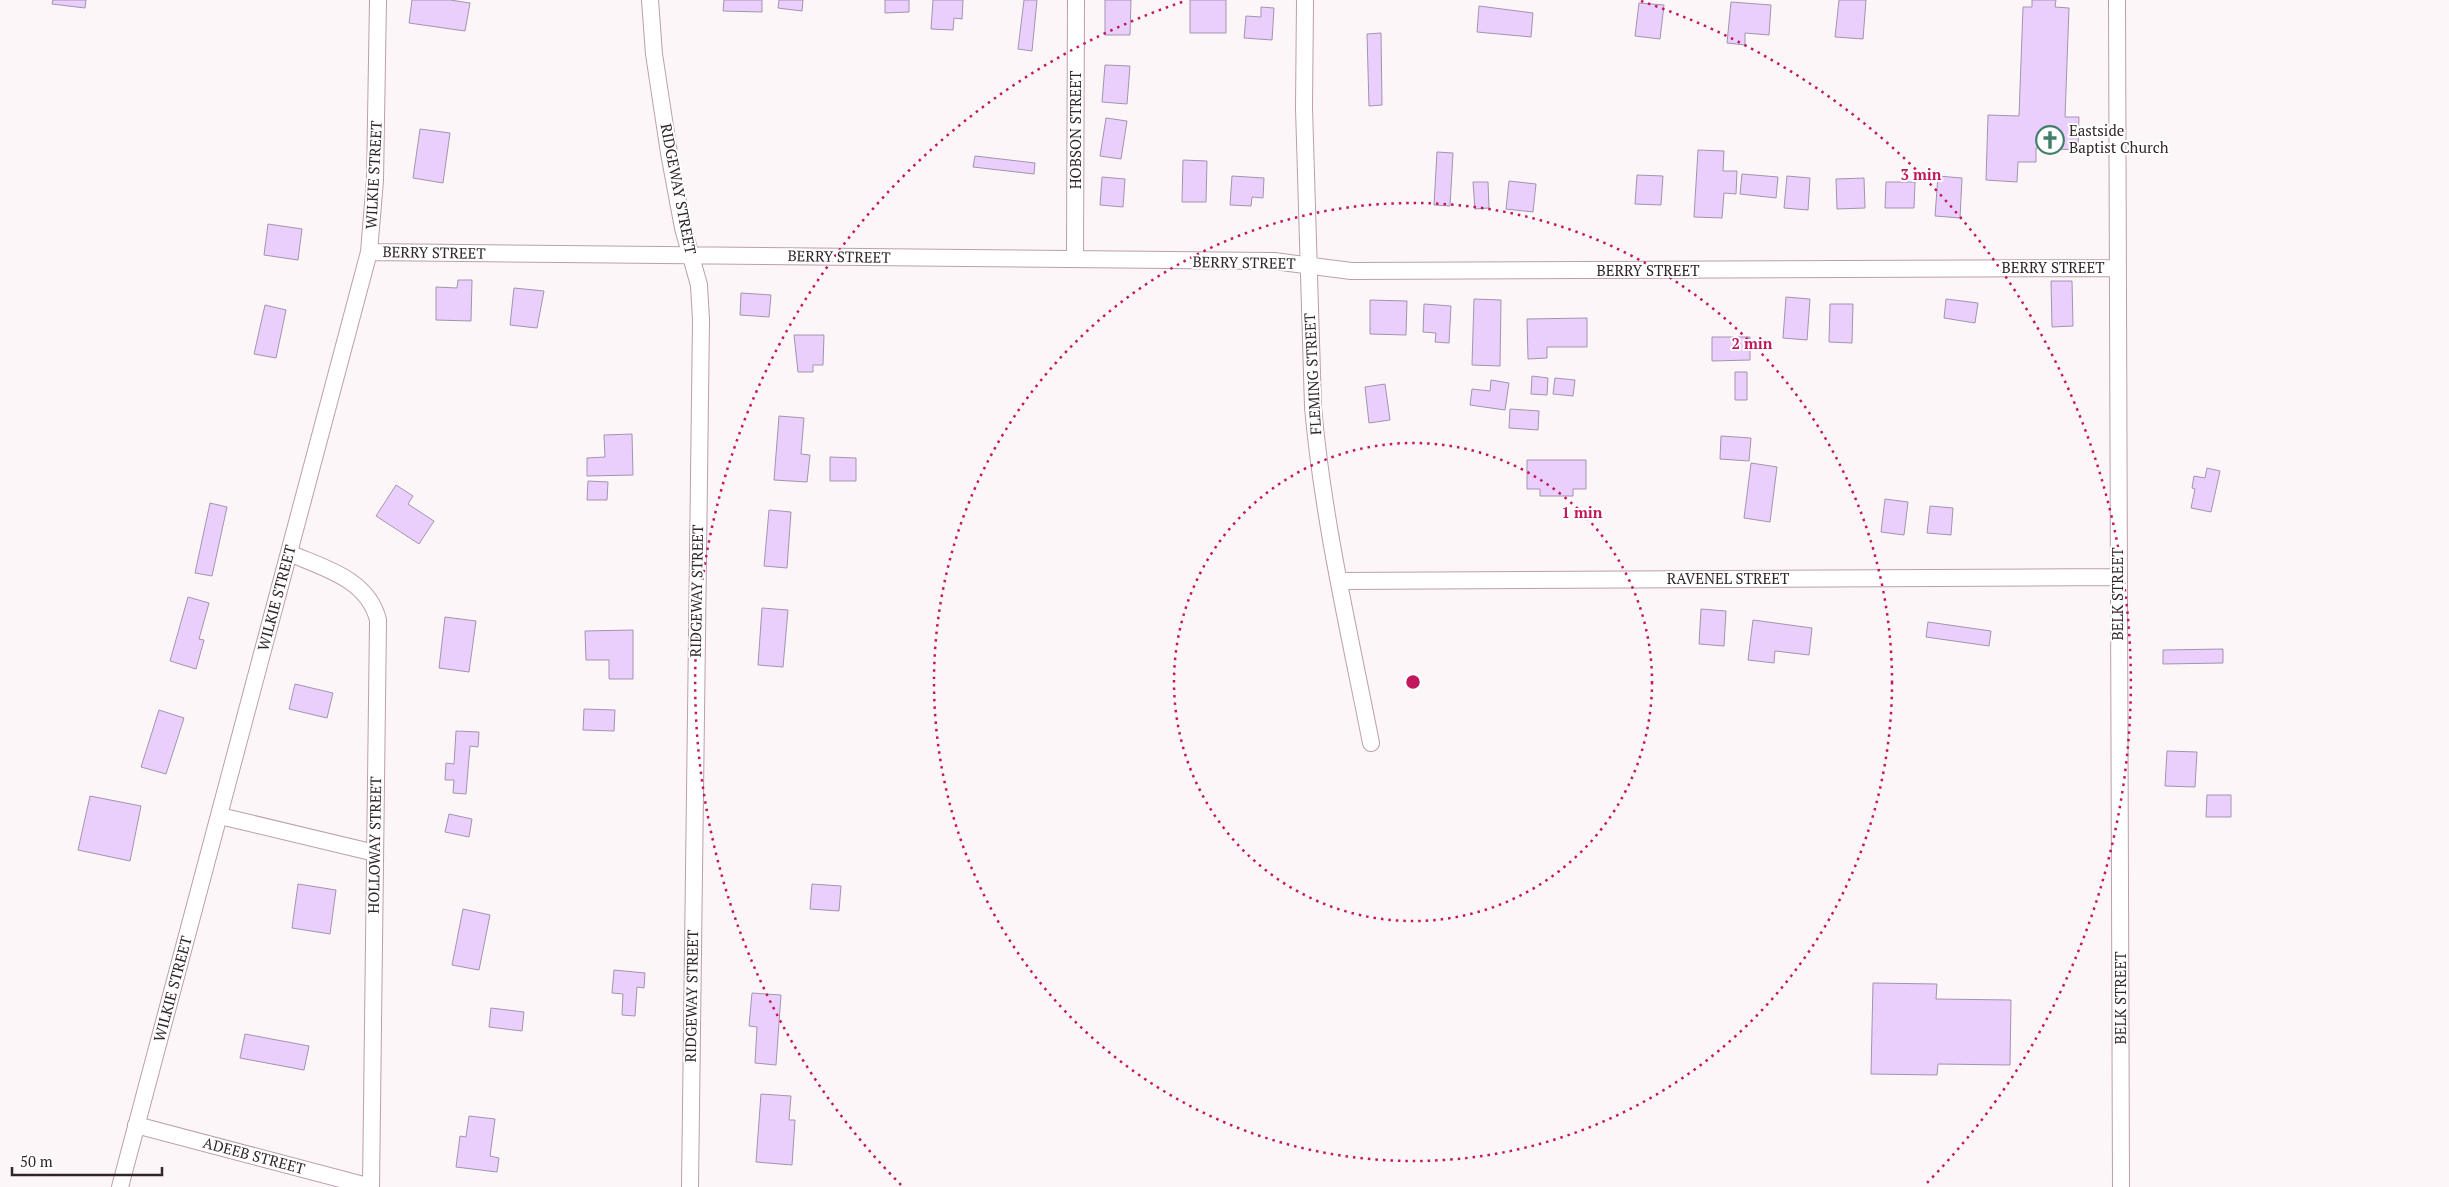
<svg xmlns="http://www.w3.org/2000/svg" width="2449" height="1187" viewBox="0 0 2449 1187" font-family="'PT Serif',serif">
	<style>
		.building { fill: #eacffd; stroke: #a394ae }
		.lines { fill: none; stroke-linecap: round; stroke-linejoin: round }
		.street-casing { stroke: #bc9ead; stroke-width: 18 }
		.street { stroke: #fff; stroke-width: 16 }
		.ring { fill: none; stroke: #c2185b; stroke-width: 2.5; stroke-dasharray: 2.5 5 }
		.labels { text-anchor: middle; stroke-width: 4; stroke-linejoin: round; paint-order: stroke }
		.street-label { font-size: 15px; fill: #31252b; stroke: #fff }
		.poi-label { font-size: 15px; fill: #31252b; stroke: #fff; text-anchor: start }
		.centre { fill: #c2185b; stroke: #fff; stroke-width: 2.5 }
		.ring-label { font-size: 15px; text-anchor: middle; font-weight: bold; fill: #c2185b; stroke: #fff; stroke-width: 4; stroke-linejoin: round; paint-order: stroke }
	</style>
	<rect width="100%" height="100%" fill="#fcf6f9"/>
	<path class="building" d="M53 0H86L85 8 52 4Z
		M412 0H450L470 3 465 31 409 23Z
		M724 0H762V12L723 11Z
		M779 0H803L802 11 778 8Z
		M885 0H909V12L885 13Z
		M933 0H963L962 19 954 18 953 30 931 29Z
		M1024 0H1037L1032 51 1018 49Z
		M1105 0H1131L1130 35H1105Z
		M1190 0H1226V33H1190Z
		M1839 0H1866L1863 39 1835 37Z
		M2032 0H2056L2055 7 2069 8 2065 117H2079L2078 150 2036 148V162H2018L2017 182 1986 180 1988 115 2019 116 2023 7H2032Z
		M1731 2 1771 5 1769 35 1745 33V45L1727 43Z
		M1639 3 1664 5 1660 39 1635 36Z
		M1479 6 1533 13 1531 37 1477 32Z
		M1261 7 1274 8 1272 40 1244 38 1246 16 1261 17Z
		M1381 33 1382 105 1369 106 1367 34Z
		M1105 65 1130 66 1127 104 1102 102Z
		M1106 118 1127 121 1121 159 1100 156Z
		M420 129 450 133 443 183 413 178Z
		M1698 150 1724 151 1723 171H1737L1736 194 1724 193 1722 218 1694 217Z
		M1437 152 1453 153 1450 206 1434 205Z
		M975 156 1035 163 1034 174 973 167Z
		M1183 160 1207 161 1206 202H1182Z
		M1742 174 1778 177 1776 198 1740 194Z
		M1637 175 1663 176 1661 205 1635 204Z
		M1232 176 1264 178 1263 198 1252 197 1251 206 1230 205Z
		M1787 176 1810 178 1808 210 1784 208Z
		M1938 176 1962 178 1960 218 1935 216Z
		M1102 177 1125 179 1123 207 1100 205Z
		M1864 178 1865 208 1837 209 1836 179Z
		M1509 181 1536 184 1533 212 1506 209Z
		M1473 182H1488L1489 208 1475 209Z
		M1886 182H1915L1914 208H1885Z
		M268 224 302 229 298 260 264 255Z
		M458 280H472L471 321 436 320V287L457 288Z
		M2051 281H2072L2073 326 2052 327Z
		M514 288 544 291 537 328 510 325Z
		M741 293 771 295 769 317 740 315Z
		M1786 297 1810 299 1807 340 1783 338Z
		M1474 299 1501 300 1500 366 1472 365Z
		M1946 299 1978 303 1975 323 1944 318Z
		M1370 300 1407 301 1406 335 1370 334Z
		M1424 304 1451 306 1449 343 1435 342 1436 333 1423 332Z
		M1830 304H1853L1852 343 1829 342Z
		M265 305 286 310 276 358 254 354Z
		M1587 318V347H1547V358L1528 359 1527 319Z
		M794 335H824L823 365H813V372H798Z
		M1712 337H1750V360L1712 361Z
		M1735 372H1747V400H1735Z
		M1532 376 1548 378 1547 395 1531 394Z
		M1555 378 1575 380 1573 396 1553 394Z
		M1491 380 1509 383 1505 410 1470 405 1472 389 1490 391Z
		M1385 384 1390 420 1369 423 1365 387Z
		M1510 409 1539 411 1538 430 1509 428Z
		M779 416 804 418 801 454 810 455 807 482 774 480Z
		M632 434 633 475 587 476V458L605 457 604 435Z
		M1721 436 1751 438 1749 461 1720 459Z
		M830 457 856 458V481H830Z
		M1527 460H1586V489H1573V496H1540V489H1527Z
		M1751 463 1777 467 1770 522 1744 518Z
		M2207 468 2220 471 2211 512 2191 508 2195 489 2192 488 2194 476 2205 478Z
		M588 481 608 482 607 500H587Z
		M396 485 413 496 408 504 434 521 419 544 376 516Z
		M1885 499 1908 502 1904 535 1881 532Z
		M210 503 227 507 212 576 195 573Z
		M1930 506 1953 508 1951 535 1927 533Z
		M769 510 791 512 787 568 764 566Z
		M188 597 209 603 199 639 204 640 196 669 170 661Z
		M762 608 788 610 783 667 758 665Z
		M1701 609 1726 611 1724 646 1699 644Z
		M445 617 476 621 469 672 439 668Z
		M1753 620 1812 628 1809 655 1775 651 1774 663 1748 660Z
		M1928 622 1991 631 1989 646 1926 637Z
		M633 630V679H609V660H586L585 631Z
		M2223 649V663L2163 664V650Z
		M295 684 333 693 327 718 289 709Z
		M584 709 615 710 614 731 583 730Z
		M159 710 184 718 166 774 141 767Z
		M456 731 479 732 478 747 470 746 466 794 453 793 454 780H445L446 763 454 764Z
		M2167 751 2197 752 2195 787 2165 786Z
		M2207 795H2231V817H2206Z
		M90 796 141 806 130 861 78 850Z
		M449 814 472 819 469 837 445 832Z
		M298 884 336 890 330 934 292 928Z
		M812 884 841 886 839 911 810 909Z
		M463 909 490 915 479 970 452 965Z
		M614 970 645 973 644 988 637 987 635 1016 622 1015 623 994 612 993Z
		M1873 983 1937 984 1936 999 2011 1000 2010 1065 1938 1064 1937 1075 1871 1074Z
		M752 993 781 995 776 1065 755 1063 757 1027 749 1026Z
		M491 1008 524 1012 522 1031 489 1027Z
		M245 1034 309 1046 304 1070 240 1058Z
		M761 1094 791 1096 789 1120H795L792 1165 756 1162Z
		M469 1116 495 1119 490 1156 499 1158 497 1172 456 1167 460 1136 466 1137Z"/>
	<g class="lines">
		<defs>
			<path id="street" d="M650 0 654 54 669 153 683 228 699 285 701 320 690 1187
				M1305 0 1304 108 1313 407C1323 520 1349 631 1371 743
				M2117 0 2121 1187
				M369 252 1274 261 1351 271 2118 268
				M1075 259 1076 0
				M289 553C324 568 368 579 378 620L371 1187
				M1339 581 2118 577
				M220 816 375 853
				M136 1125 371 1187
				M120 1187 369 252 375 180 378 0"/>
		</defs>
		<use href="#street" class="street-casing"/>
		<use href="#street" class="street"/>
	</g>
	<g class="ring">
		<circle cx="1413" cy="682" r="239"/>
		<circle cx="1413" cy="682" r="479"/>
		<path d="M901 1185A718 718 0 0 1 1185 1M1641 1A718 718 0 0 1 1925 1185"/>
	</g>
	<defs>
		<symbol id="church-ring" viewBox="-11 -11 22 22"><circle r="9.5" fill="#fff" stroke="#417f6c" stroke-width="1.5"/><path d="M-1.2-6h2.4v3.5h3.3v2.4h-3.3V6h-2.4V-.1h-3.3v-2.4h3.3Z" fill="#417f6c"/></symbol>
	</defs>
	<g fill-rule="evenodd">
		<use href="#church-ring" x="2034" y="124" width="32" height="32"/>
	</g>
	<g class="labels">
		<g class="street-label">
			<text transform="translate(1076 130) rotate(-90)" y="5">HOBSON STREET</text>
			<text transform="translate(374 175) rotate(-87)" y="5">WILKIE STREET</text>
			<text transform="translate(678 189) rotate(79)" y="5">RIDGEWAY STREET</text>
			<text transform="translate(434 253) rotate(1)" y="5">BERRY STREET</text>
			<text transform="translate(839 257) rotate(1)" y="5">BERRY STREET</text>
			<text transform="translate(1244 263) rotate(1)" y="5">BERRY STREET</text>
			<text x="2053" y="273">BERRY STREET</text>
			<text x="1648" y="276">BERRY STREET</text>
			<text transform="translate(1313 374) rotate(-93)" y="5">FLEMING STREET</text>
			<text x="1728" y="584">RAVENEL STREET</text>
			<text transform="translate(697 591) rotate(-89)" y="5">RIDGEWAY STREET</text>
			<text transform="translate(2118 594) rotate(-90)" y="5">BELK STREET</text>
			<text transform="translate(277 598) rotate(-75)" y="5">WILKIE STREET</text>
			<text transform="translate(375 845) rotate(-89)" y="5">HOLLOWAY STREET</text>
			<text transform="translate(173 989) rotate(-75)" y="5">WILKIE STREET</text>
			<text transform="translate(692 996) rotate(-89)" y="5">RIDGEWAY STREET</text>
			<text transform="translate(2121 998) rotate(-90)" y="5">BELK STREET</text>
			<text transform="translate(254 1156) rotate(15)" y="5">ADEEB STREET</text>
		</g>
		<g class="poi-label">
			<text x="2069" y="136">Eastside<tspan x="2069" dy="17">Baptist Church</tspan></text>
		</g>
	</g>
	<circle cx="1413" cy="682" r="8" class="centre"/>
	<g class="ring-label">
		<text x="1921" y="180">3 min</text>
		<text x="1752" y="349">2 min</text>
		<text x="1582" y="518">1 min</text>
	</g>
	<path d="M12 1167v8h150v-8" fill="none" stroke="#31252b" stroke-width="2.5"/>
	<text x="20" y="1167" font-size="15" fill="#31252b" stroke="#ffffff" stroke-width="4" paint-order="stroke">50 m</text>
</svg>
